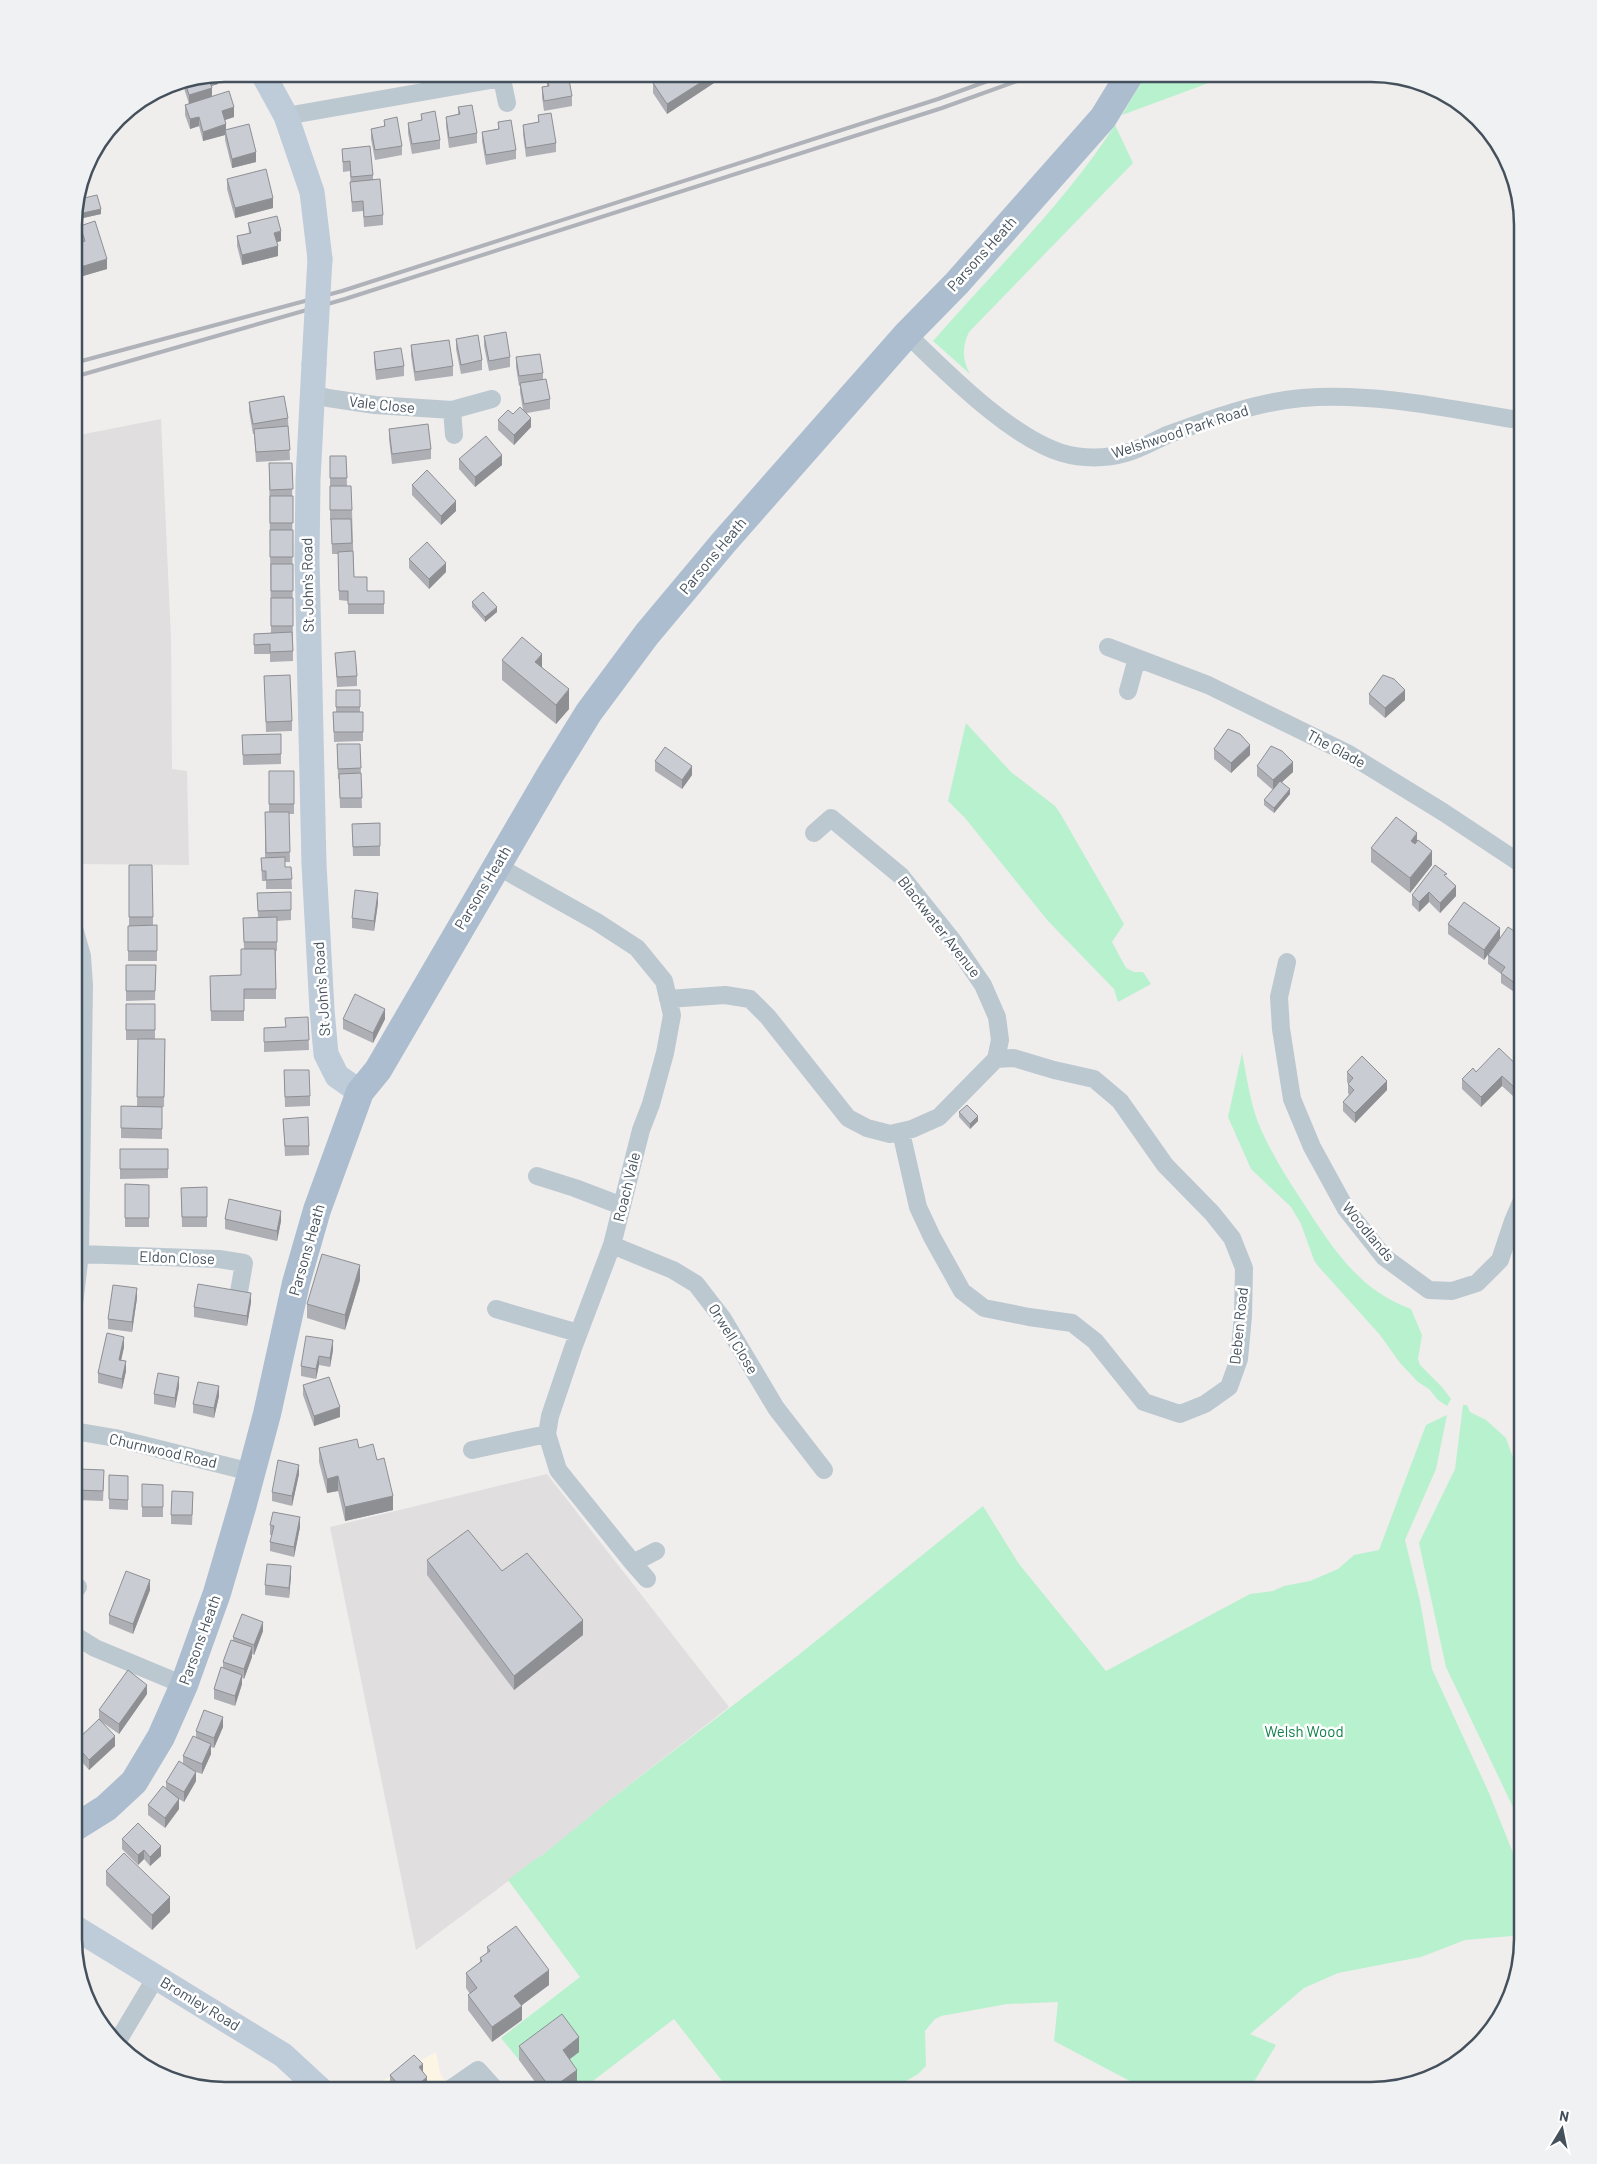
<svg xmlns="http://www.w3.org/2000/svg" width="1597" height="2164" viewBox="0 0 1597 2164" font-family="Barlow,sans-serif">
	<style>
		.commercial { fill: #fdf5e4 }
		.education { fill: #e1dedf }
		.green { fill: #b8f1cd }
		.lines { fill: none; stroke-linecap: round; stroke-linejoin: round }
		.street { stroke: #bcc8d0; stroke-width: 18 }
		.secondary { stroke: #becbd8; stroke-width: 25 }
		.primary { stroke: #abbdce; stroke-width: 28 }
		.rail { stroke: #afb2b8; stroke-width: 4 }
		.secondary-bridge { stroke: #becbd8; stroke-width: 25 }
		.wall { fill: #adafb5 }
		.shaded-wall { fill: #8d8f93 }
		.building { fill: #c9ccd2; stroke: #8d8f93 }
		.labels { text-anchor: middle; stroke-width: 5; stroke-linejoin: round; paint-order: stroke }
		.street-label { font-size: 15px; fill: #44515c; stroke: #fff }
		.park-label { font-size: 15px; fill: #118148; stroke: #fff }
		.rim { fill: none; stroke: #44515c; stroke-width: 2.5 }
	</style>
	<rect width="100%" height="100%" fill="#f0eded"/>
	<path class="commercial" d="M436 2052 440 2073 450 2090H366Z"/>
	<path class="education" d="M161 419 171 638 172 769 187 771 189 865 74 864V436Z
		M547 1474 729 1707 611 1799 555 1846 416 1950 330 1527Z"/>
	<path class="green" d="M1146 74H1233L1122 115Z
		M1115 125 1133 163 969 332C962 346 962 360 970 374L933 341C994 271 1065 203 1115 125Z
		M966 723 1011 772 1055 806 1060 813 1124 924 1112 942 1126 968 1134 972H1143L1151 984 1118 1002 1114 989 1048 921 965 818 948 801Z
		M1242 1053C1247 1077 1250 1104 1260 1127 1271 1153 1287 1178 1302 1201 1331 1246 1358 1290 1411 1309L1422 1335 1418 1359 1420 1365 1442 1387 1451 1399 1447 1406 1438 1400 1429 1389 1418 1382 1400 1363 1380 1335 1318 1266 1314 1260 1301 1224 1291 1207 1251 1169 1228 1117Z
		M1463 1405H1467L1470 1412 1486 1420 1506 1438 1516 1466 1523 1474V1828L1446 1667 1419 1543 1455 1469Z
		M1447 1415 1436 1469 1405 1540 1420 1601 1432 1669 1489 1793 1523 1878V1935L1465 1940 1421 1957 1338 1973 1304 1988 1250 2034 1276 2045 1249 2090H1147L1054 2041 1058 2002 1007 2004 941 2016 935 2019 925 2031 926 2066 918 2074 891 2090H729L674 2019 581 2090 577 2084 519 2060 501 2038 580 1977 508 1880 534 1860 544 1854 611 1799 801 1653 983 1506 1019 1564 1106 1671 1250 1594 1273 1591 1284 1586 1310 1581 1338 1569 1354 1555 1379 1550 1426 1425Z"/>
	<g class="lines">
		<path class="street" d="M501 74 507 103
			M286 116 502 78
			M907 334C946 372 1010 437 1062 453 1082 459 1106 459 1126 453 1140 449 1154 441 1167 435 1210 419 1256 402 1302 398 1376 392 1450 409 1523 421
			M313 394 328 398 375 405 452 410 492 399
			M452 410 454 435
			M1108 647 1208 685 1347 753 1443 812 1523 865
			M1128 691 1137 658
			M497 866 597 922 637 948 664 981 672 1015 665 1053 651 1104 641 1130 612 1245 573 1348 550 1416 547 1434 558 1470 633 1563 656 1551
			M1287 962 1279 997 1281 1029 1292 1099 1312 1147 1346 1209 1384 1257 1429 1290 1452 1291 1477 1283 1500 1260 1513 1221 1523 1198
			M668 999 725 995 750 999 768 1017 848 1118 867 1128 890 1134 912 1129 939 1117 996 1059 1000 1040 997 1017 983 985 953 941 901 876 831 818 814 833
			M901 1132 918 1207 932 1237 962 1291 984 1308 1029 1317 1072 1323 1095 1341 1144 1402 1180 1414 1205 1404 1229 1387 1239 1359 1243 1316 1244 1268 1232 1238 1212 1213 1165 1165 1120 1101 1094 1079 1054 1070 1014 1058 996 1059
			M537 1176 575 1188 622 1206
			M612 1245 673 1270 696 1284 723 1319 776 1408 824 1470
			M80 1254 219 1259 244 1263 239 1292
			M74 1304 80 1254 84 985 82 956 74 928
			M496 1309 578 1333
			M74 1431 115 1438 251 1472
			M472 1450 547 1434
			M633 1563 647 1579
			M74 1592 78 1587
			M74 1635 95 1648 184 1685
			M119 2039 156 1977
			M449 2090 478 2070 496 2090"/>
		<path class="secondary" d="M263 74 286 116 312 192 320 259
			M314 364 308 480 307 559 314 864 322 1010 326 1054 337 1076 360 1092
			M74 1927 283 2055 321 2090"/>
		<path class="primary" d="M74 1828 106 1808 134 1782 161 1737 184 1685 217 1593 243 1504 267 1414 296 1283 317 1210 360 1092 378 1070 550 775 589 712 647 634 724 542 907 334 957 283 1103 118 1130 74"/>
		<path class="rail" d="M74 363 342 291 938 99 1007 74
			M74 377 345 299 942 108 1036 74"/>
		<path class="secondary-bridge" d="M314 364 320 259"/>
	</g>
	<path class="wall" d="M546 74 572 96V106L544 111 542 97V87L547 86Z
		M717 74V81L667 114 653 93V83Z
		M218 75V84L211 86 212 97 234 117 225 120 226 130 256 162 232 168 225 140V135L203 141 199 126 190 129 185 115V105L189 104 182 82Z
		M458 107 477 133V143L449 148 446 126V117L458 114Z
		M421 114 440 140V149L412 154 408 133V123L421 121Z
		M538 115 556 143V152L526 157 523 134V125L538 122Z
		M384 120 402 146V155L375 160 371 139V129L384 127Z
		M498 122 516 150V159L486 165 482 141V132L498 129Z
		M342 149 373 175V180L383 215V225L364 227 363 211 352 212 350 171 343 172Z
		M227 179 273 208 235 218 227 189Z
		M80 199 101 214 83 218 80 204Z
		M248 223 281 241 276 242 278 256 242 265 237 246V236L249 233Z
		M80 226 107 269 76 278V288L74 289V245L82 242 80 235Z
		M484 336 510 357V367L489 371 484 346Z
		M456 339 482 360V370L461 374 456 349Z
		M411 345 453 366V376L415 381 411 355Z
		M374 352 404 366V376L376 380 374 361Z
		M516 357 543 373V379L550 399V409L527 413 531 427 514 445 498 430V420L523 410 520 392V386H519L516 367Z
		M249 402 288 418 290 460 256 462 254 434H253L249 411Z
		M389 429 431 449V459L392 464 389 439Z
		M330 456H346L347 486 352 510 354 577 367 591H384V614H348V601L339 600 338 554H332L331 520H330Z
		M459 459 502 465 475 487 459 469Z
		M269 463H292L293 661 270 662V654H254V634L271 633Z
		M412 485 456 511 441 525 412 495Z
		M409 559 446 572 429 589 409 568Z
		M472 602 497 612 485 622 472 607Z
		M335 653 357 676V686L337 687Z
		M502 660 542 667 569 709 556 724 502 680Z
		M264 676 292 721V731L266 732Z
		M336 690H360V712L363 732V741L334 742 333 712H336Z
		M1369 694 1405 700 1385 718 1369 704Z
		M242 735 281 754V764L243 765Z
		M337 744H360L362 808H340L339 779H338Z
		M1214 749 1250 755 1231 773 1214 759Z
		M655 761 692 775 682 789 655 771Z
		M1257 766 1293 772 1282 782 1290 794 1274 813 1264 805V800L1273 790 1257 776Z
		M269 771H294V814H289L290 862H285V867H291L292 889H266V881H262L261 858H265V812H269Z
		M380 823V856H353L352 824Z
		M1371 848 1432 865 1410 893 1371 862Z
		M129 865 153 917V925H157V961H128V926H129Z
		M1447 878 1456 896 1440 913 1429 902 1419 912 1412 905V895Z
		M257 893 291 910V920L277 921V951H276V999H244V1021H211L210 976 241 975 244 949 243 918H258Z
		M378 903 374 931 352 928V918Z
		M1448 924 1500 938 1484 960 1448 934Z
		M1523 946V992L1520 996 1501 983V974L1488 964V955Z
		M126 965H156L155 1000 126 1001Z
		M126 1004H155V1039H165L164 1107H162V1139L121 1138V1106H137L138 1040H126Z
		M308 1017 309 1050 264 1052V1028L285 1027Z
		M343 1019H385L373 1043 343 1029Z
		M284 1070 310 1096V1106L285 1107Z
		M1523 1071 1514 1097 1502 1086 1481 1107 1462 1089V1079L1476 1072Z
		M1347 1072 1387 1090 1355 1123 1343 1111V1102L1349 1095 1348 1093V1083L1347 1082Z
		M959 1112 978 1121 970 1129 959 1117Z
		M283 1119 309 1146V1155L285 1156Z
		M120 1149H168V1178L120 1179Z
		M125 1184 149 1185V1227H125Z
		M207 1187V1227H182L181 1188Z
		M225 1219 281 1221 277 1241 225 1229Z
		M360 1280 345 1330 307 1318V1304Z
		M137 1298 132 1332 108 1329V1319Z
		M251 1302 247 1326 194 1317V1307Z
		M333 1340V1350L330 1367 319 1365 316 1379 301 1376V1366Z
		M124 1347 121 1360 126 1371 122 1389 98 1383V1373Z
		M303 1385 340 1417 314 1426 303 1395Z
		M179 1387 175 1408 154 1404V1394Z
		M219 1396 214 1418 193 1413V1404Z
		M319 1448H359L377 1460 393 1510 345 1521 338 1491 327 1493 319 1462Z
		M299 1474 292 1506 272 1501V1492Z
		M109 1475 128 1476V1510L109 1509Z
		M104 1480 103 1501 77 1500V1490Z
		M142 1484 163 1485V1517H142Z
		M193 1502 192 1525 171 1524V1515Z
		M270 1525 300 1527 294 1557 270 1551V1542L272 1535H270Z
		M427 1560 502 1571 583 1635 514 1690 427 1575Z
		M291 1576 289 1598 265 1595V1585Z
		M150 1590 133 1634 109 1624V1615Z
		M263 1631 254 1655 252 1654V1657L244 1679 242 1678V1684L235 1706 214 1699V1689L223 1668V1662L233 1641V1637Z
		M147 1694 119 1734 99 1720 115 1746 89 1770 74 1753V1743L99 1719V1710Z
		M223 1727 214 1748 211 1747V1754L202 1774 196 1772V1781L184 1802 179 1799V1809L165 1828 148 1815V1805L166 1789V1782L183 1764V1756L196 1737V1731Z
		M122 1839 161 1856 150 1866 144 1859 138 1865 122 1849Z
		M106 1871 170 1912 152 1930 106 1885Z
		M487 1947 549 1985 522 2005V2020L492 2042 468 2010V1995L470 1994 466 1988V1973L480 1962V1958L487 1953Z
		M519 2046 579 2052 570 2059 577 2084 570 2090H541L519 2060Z
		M423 2072 427 2087 424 2090H395L390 2085V2075Z"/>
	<path class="shaded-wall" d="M714 74H717V81L667 114V104Z
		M218 75V84L208 87V77Z
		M212 88V98L189 105V95Z
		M234 107V117L222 121V111Z
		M199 117V126L190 129V119Z
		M226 124V134L225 130V135L203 141V132Z
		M256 152V162L232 168V159Z
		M273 198V208L235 218V208Z
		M101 209V214L83 218V213Z
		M281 231V241L274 243V233Z
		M278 246V256L242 265V255Z
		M107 259V269L76 278V288L74 289V269Z
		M531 418V427L514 445V435Z
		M502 455V465L475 487V477Z
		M456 501V511L441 525V516Z
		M446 563V572L429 589V579Z
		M497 607V612L485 622V617Z
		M542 654V673L535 662Z
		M569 689V709L556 724V705Z
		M1405 690V700L1385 718V708Z
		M1250 745V755L1231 773V763Z
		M1293 762V772L1273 790V780Z
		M692 766V775L682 789V780Z
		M1290 789V794L1274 813V808Z
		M1417 833V848L1411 841Z
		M1432 851V865L1410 893V878Z
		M1456 886V896L1440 913V903Z
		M1429 892V902L1419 912V902Z
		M378 893V903L374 931V921Z
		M1500 928V938L1484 960V950Z
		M1523 937V947L1518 943Z
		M1523 983V992L1520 996V987Z
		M385 1009V1019L373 1043V1033Z
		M1502 1076V1086L1481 1107V1097Z
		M1523 1077V1087L1514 1097V1087Z
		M1387 1081V1090L1355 1123V1113Z
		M978 1116V1121L970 1129V1124Z
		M281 1211V1221L277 1241V1231Z
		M360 1265V1280L345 1330V1315Z
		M137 1288V1298L132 1332V1322Z
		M251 1293V1302L247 1326V1316Z
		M124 1337V1347L119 1370V1360Z
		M333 1340V1350L330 1367V1358Z
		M319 1356V1365L316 1379V1369Z
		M126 1361V1371L122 1389V1379Z
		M179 1377V1387L175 1408V1398Z
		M219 1386V1396L214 1418V1408Z
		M340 1407V1417L314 1426V1416Z
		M299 1465V1474L292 1506V1496Z
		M338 1476V1491L327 1493V1479Z
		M393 1496V1510L345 1521V1507Z
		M300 1517V1527L294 1557V1547Z
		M291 1566V1576L289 1598V1588Z
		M75 1567V1577L74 1578V1568Z
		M150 1580V1590L133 1634V1624Z
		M583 1620V1635L514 1690V1676Z
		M263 1622V1631L254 1655V1645Z
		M252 1647V1657L244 1679V1669Z
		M242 1675V1684L235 1706V1696Z
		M147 1685V1694L119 1734V1724Z
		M223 1717V1727L214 1748V1738Z
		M115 1736V1746L89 1770V1760Z
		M211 1744V1754L202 1774V1764Z
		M196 1772V1781L184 1802V1792Z
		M78 1781V1786L74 1788V1783Z
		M179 1799V1809L165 1828V1818Z
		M161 1846V1856L150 1866V1857Z
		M144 1850V1859L138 1865V1855Z
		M170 1897V1912L152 1930V1915Z
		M549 1970V1985L514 2011V1996Z
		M522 2006V2020L492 2042V2027Z
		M579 2037V2052L563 2064V2050Z
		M423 2064V2074L419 2067Z
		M577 2070V2084L570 2090H551V2089Z
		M427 2077V2087L424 2090H412Z"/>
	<path class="building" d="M546 74H568L572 96 544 101 542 87 549 86Z
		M667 74H714L667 104 653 83Z
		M208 77 212 88 189 95 185 82Z
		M229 91 234 107 222 111 226 124 203 132 199 117 190 119 185 105Z
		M472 105 477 133 449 138 446 117 460 114 458 107Z
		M435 111 440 140 412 144 408 123 422 120 421 114Z
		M551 113 556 143 526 148 523 125 539 122 538 115Z
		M397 117 402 146 375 150 371 129 385 126 384 120Z
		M511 120 516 150 486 155 482 132 499 129 498 122Z
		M249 124 256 152 232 159 225 130Z
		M370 146 373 175 351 177 350 161 343 162 342 149Z
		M266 169 273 198 235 208 227 179Z
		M380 179 383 215 364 217 363 201 352 202 350 182Z
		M97 195 101 209 83 213 80 199Z
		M277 216 281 231 274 233 278 246 242 255 237 236 251 233 248 223Z
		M95 221 107 259 74 269V245L85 241 80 226Z
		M74 270 76 278 74 279Z
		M506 332 510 357 489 361 484 336Z
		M478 335 482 360 461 365 456 339Z
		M449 340 453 366 415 372 411 345Z
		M401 348 404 366 376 370 374 352Z
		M540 354 543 373 519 376 516 357Z
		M546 379 550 399 524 404 520 383Z
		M284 396 288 418 253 424 249 402Z
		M520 407 531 418 514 435 498 420 508 410 513 414Z
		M428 424 431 449 392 454 389 429Z
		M288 426 290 450 256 452 254 429Z
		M486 436 502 455 475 477 459 459Z
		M330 456H346L347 478H330Z
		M269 463H292L293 489 270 490Z
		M427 470 456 501 441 516 412 485Z
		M330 486H351L352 510H330Z
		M270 496H293V523H270Z
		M331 519H351L352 543 332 544Z
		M270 530H293V557H270Z
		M427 542 446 563 429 579 409 559Z
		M353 551 354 577H367V591H384V604H348V591H339L338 552Z
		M271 564H293V591H271Z
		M483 592 497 607 485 617 472 602Z
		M271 598H293V626H271Z
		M292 632 293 651 270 652V644L254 645V634Z
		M522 637 542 654 535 662 569 689 556 705 502 660Z
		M355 651 357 676 337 677 335 653Z
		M290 675 292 721 266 722 264 676Z
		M1383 675 1394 679 1405 690 1385 708 1369 694Z
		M336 690H360V707H336Z
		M333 712H363V732H334Z
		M1228 729 1240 734 1250 745 1231 763 1214 749Z
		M281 734V754L243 755 242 735Z
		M337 744H360L361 768 338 769Z
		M1271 746 1282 751 1293 762 1273 780 1257 766Z
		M665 747 692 766 682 780 655 761Z
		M269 771H294V804H269Z
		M361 773 362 798H340L339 774Z
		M1280 781 1290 789 1274 808 1264 800Z
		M265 812H289L290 852 266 853Z
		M1396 817 1417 833 1411 841 1415 844 1418 840 1432 851 1410 878 1371 848Z
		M380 823V846L353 847 352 824Z
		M285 857V867H291L292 879 266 880V871H262L261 858Z
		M129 865H152L153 917H129Z
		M1435 865 1447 874 1444 875 1456 886 1440 903 1429 892 1419 902 1412 895Z
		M355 890 378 893 374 921 352 918Z
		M291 892V910L258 911 257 893Z
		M1464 902 1500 928 1484 950 1448 924Z
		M277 917V942H244L243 918Z
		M157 925V951H128V926Z
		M1508 927 1523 937 1518 943 1523 947V983L1520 987 1501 973 1505 967 1488 955Z
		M241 949H275L276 989H244V1011H211L210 976 241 975Z
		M126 965H156L155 991H126Z
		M355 994 385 1009 373 1033 343 1019Z
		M126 1004H155V1030H126Z
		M308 1017 309 1040 264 1042V1028L286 1027 285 1018Z
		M138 1039H165L164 1097H137Z
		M1499 1048 1523 1071V1077L1514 1087 1502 1076 1481 1097 1462 1079 1473 1068 1476 1072Z
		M1362 1056 1387 1081 1355 1113 1343 1102 1354 1090 1348 1084 1353 1078 1347 1072Z
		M284 1070H309L310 1096 285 1097Z
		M967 1105 978 1116 970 1124 959 1112Z
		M121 1106 162 1107V1129L121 1128Z
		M308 1117 309 1146H285L283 1119Z
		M120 1149H168V1169H120Z
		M125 1184 149 1185V1218H125Z
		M207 1187V1217H182L181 1188Z
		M229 1199 281 1211 277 1231 225 1219Z
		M322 1254 360 1265 345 1315 307 1304Z
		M198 1284 251 1293 247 1316 194 1307Z
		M113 1285 137 1288 132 1322 108 1319Z
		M107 1333 124 1337 119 1360 126 1361 122 1379 98 1373Z
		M306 1336 333 1340 330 1358 319 1356 316 1369 301 1366Z
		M158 1373 179 1377 175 1398 154 1394Z
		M329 1377 340 1407 314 1416 303 1385Z
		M198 1382 219 1386 214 1408 193 1404Z
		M357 1439 359 1448 373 1444 377 1460 384 1458 393 1496 345 1507 338 1476 327 1479 319 1448Z
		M278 1460 299 1465 292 1496 272 1492Z
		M78 1469 104 1470 103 1491 77 1490Z
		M109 1475 128 1476V1500L109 1499Z
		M142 1484 163 1485V1507H142Z
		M172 1491 193 1492 192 1515H171Z
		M273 1512 300 1517 294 1547 270 1542 274 1526 270 1525Z
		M468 1530 502 1571 527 1553 583 1620 514 1676 427 1560Z
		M267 1564 291 1566 289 1588 265 1585Z
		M126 1571 150 1580 133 1624 109 1615Z
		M242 1614 263 1622 254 1645 233 1637Z
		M231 1640 252 1647 244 1669 223 1662Z
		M221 1667 242 1675 235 1696 214 1689Z
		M128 1670 147 1685 119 1724 99 1710Z
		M204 1710 223 1717 214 1738 196 1731Z
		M99 1719 115 1736 89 1760 74 1743Z
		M193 1736 211 1744 202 1764 183 1756Z
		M179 1761 196 1772 184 1792 166 1782Z
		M74 1770 78 1781 74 1783Z
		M163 1786 179 1799 165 1818 148 1805Z
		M138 1823 161 1846 150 1857 144 1850 138 1855 122 1839Z
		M124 1853 170 1897 152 1915 106 1871Z
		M516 1926 549 1970 514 1996 522 2006 492 2027 468 1995 477 1988 466 1973 482 1961 480 1958 490 1951 487 1947Z
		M562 2014 579 2037 563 2050 577 2070 551 2089 519 2046Z
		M414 2055 423 2064 419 2067 427 2077 412 2090H403L390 2075Z"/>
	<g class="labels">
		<g class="street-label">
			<text transform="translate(982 254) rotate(-48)" y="5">Parsons Heath</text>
			<text transform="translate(382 405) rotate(6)" y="5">Vale Close</text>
			<text transform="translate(1180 432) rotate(-18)" y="5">Welshwood Park Road</text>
			<text transform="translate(713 556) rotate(-50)" y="5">Parsons Heath</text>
			<text transform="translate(308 585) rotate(-91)" y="5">St John's Road</text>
			<text transform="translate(1336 749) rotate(28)" y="5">The Glade</text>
			<text transform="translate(483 888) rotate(-59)" y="5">Parsons Heath</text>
			<text transform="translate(939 927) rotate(52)" y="5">Blackwater Avenue</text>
			<text transform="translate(322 989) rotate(-94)" y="5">St John's Road</text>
			<text transform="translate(627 1187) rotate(-76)" y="5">Roach Vale</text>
			<text transform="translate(1368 1232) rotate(50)" y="5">Woodlands</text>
			<text transform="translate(307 1250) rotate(-74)" y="5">Parsons Heath</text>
			<text transform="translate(177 1258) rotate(2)" y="5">Eldon Close</text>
			<text transform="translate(1239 1326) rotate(-84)" y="5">Deben Road</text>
			<text transform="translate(733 1339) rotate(58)" y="5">Orwell Close</text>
			<text transform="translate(163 1451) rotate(13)" y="5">Churnwood Road</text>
			<text transform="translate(200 1640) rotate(-70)" y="5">Parsons Heath</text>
			<text transform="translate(200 2004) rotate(31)" y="5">Bromley Road</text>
		</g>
		<g class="park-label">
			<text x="1304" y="1737">Welsh Wood</text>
		</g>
	</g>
	<path d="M0 0H1597V2164H0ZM225 82H1371A143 143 0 0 1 1514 225V1939A143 143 0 0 1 1371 2082H225A143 143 0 0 1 82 1939V225A143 143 0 0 1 225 82Z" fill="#f0f1f2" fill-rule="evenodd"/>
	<path class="rim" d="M225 82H1371A143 143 0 0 1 1514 225V1939A143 143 0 0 1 1371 2082H225A143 143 0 0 1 82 1939V225A143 143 0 0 1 225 82Z"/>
	<g transform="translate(1562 2129) rotate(10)" stroke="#ffffff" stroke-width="4" paint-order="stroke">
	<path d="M0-4L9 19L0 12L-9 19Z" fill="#44515c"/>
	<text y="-8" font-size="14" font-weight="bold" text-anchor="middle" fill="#44515c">N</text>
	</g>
</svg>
